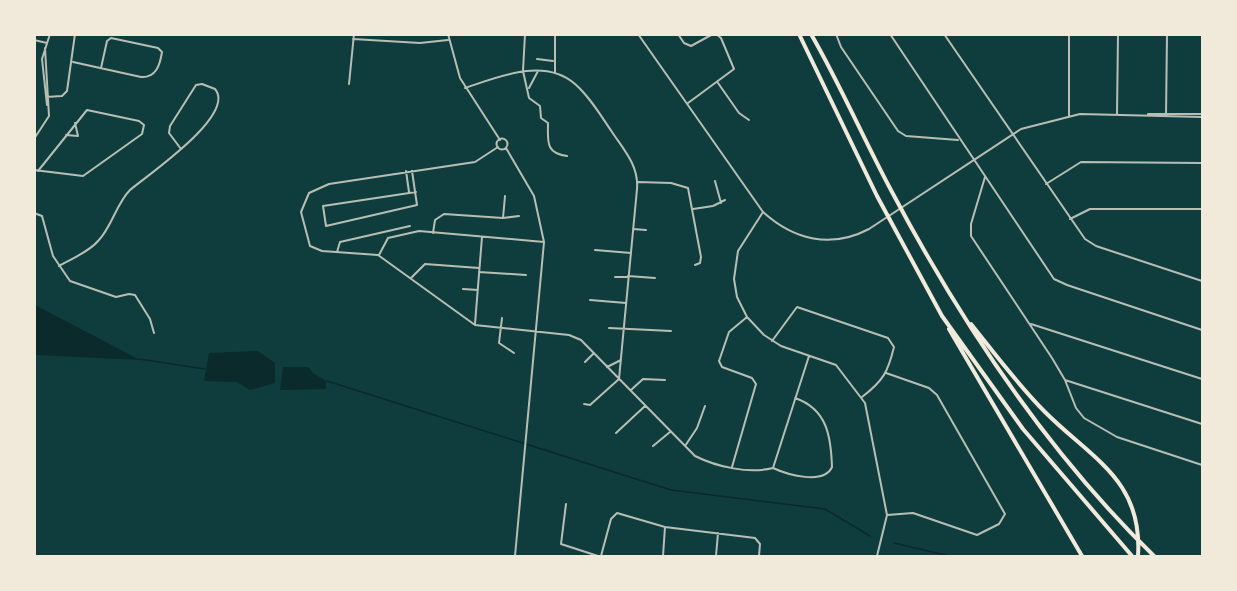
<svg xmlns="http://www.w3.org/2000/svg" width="1237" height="591" viewBox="0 0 1237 591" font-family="Ubuntu,sans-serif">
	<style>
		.water { fill: #0a2a2b }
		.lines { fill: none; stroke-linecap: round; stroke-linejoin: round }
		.stream { stroke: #0a2a2b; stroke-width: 1.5 }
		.minor { stroke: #b8beb3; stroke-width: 2 }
		.tertiary { stroke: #b8beb3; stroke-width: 2 }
		.motorway { stroke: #f1e9da; stroke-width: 4 }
	</style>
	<rect width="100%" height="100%" fill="#0f3d3e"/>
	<path class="water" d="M34 305H35L140 360 36 355Z
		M258 351 275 363V383L250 390 237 382 204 381 209 353Z
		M283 367H308L313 373 326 381V389L280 390Z"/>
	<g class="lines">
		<path class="stream" d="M139 359 205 369
			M327 381 671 490 825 509 870 536
			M894 543 949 556"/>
		<path class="minor" d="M448 34 460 78 500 140
			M525 34 523 71 529 98 540 106 541 118 548 123C548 141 545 153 567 156
			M678 34 684 43 691 46 713 34
			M836 34 841 47 898 131 906 136 958 140
			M890 34 1054 279 1067 285 1202 330
			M944 34 1085 239 1096 246 1202 281
			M353 39 420 43 448 40
			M34 40 47 43
			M537 59 553 61
			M73 62 141 77C156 78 160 65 162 52L158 48 111 38 107 41 101 68
			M555 73V34
			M718 83 739 113 749 120
			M349 84 354 34
			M465 88C498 77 544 57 575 84 590 97 601 116 612 132 624 150 639 166 637 189L619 379 590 405 584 404
			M529 88 538 71
			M46 97 62 96 67 91 75 34
			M688 103 734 69 721 38 716 34
			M47 105 42 59 50 34
			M1117 114 1118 34
			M1069 116V34
			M1166 116 1167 34
			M66 135 78 136 75 123
			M496.5 144a5.5 5.5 0 1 1 11 0a5.5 5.5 0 1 1-11 0Z
			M34 139 49 116 45 48
			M506 148 534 196 544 242 515 556
			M34 170 83 176 142 134 144 125 139 121 87 110 38 171
			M406 171 409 192
			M412 171 417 205 326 226 323 206 416 192
			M985 177 971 224V236L1052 358 1065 380 1076 408 1084 418 1117 437 1202 465
			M715 181 721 203
			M638 182 671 183 688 188 701 257 700 263 695 265
			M1046 184 1081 162 1202 163
			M693 209 713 206 725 200
			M763 212 738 251 734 279 737 297 747 317 764 335 781 346 836 365 865 403 887 515 877 556
			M34 213 42 216 53 256 70 281 116 297 129 294 135 295 150 319 154 333
			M503 218 519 216
			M1070 219 1090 209H1202
			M633 229 646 230
			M433 233 435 220 444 214 503 218 505 196
			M595 250 631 253
			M337 252 340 242 410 226
			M378 255 475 325 569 335 581 340 695 456C717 467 749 474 773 468
			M378 255 322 251 310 246 301 212 309 193 329 184 475 162 498 147
			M379 255 388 238 419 231 544 242
			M59 266C71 259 89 252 98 241 112 227 116 204 130 190 146 176 237 115 215 89L202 84 196 85 170 126 169 133 181 149
			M479 272 526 275
			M628 276 655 278
			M615 277H628
			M411 278 425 264 479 268
			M463 289 478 290
			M590 300 626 303
			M502 318 499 343 514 353
			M475 324 482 237
			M1031 324 1202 379
			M609 328 671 331
			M772 341 797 307 888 338 894 347C888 372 883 381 862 397
			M585 362 594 353
			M607 367 621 360
			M886 373 929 388 937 395 1005 514 999 524 977 535 913 513 887 515
			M1065 380 1202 424
			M631 390 643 379 665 380
			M616 433 645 406
			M653 446 670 432
			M685 446 697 428 705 406
			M732 467 756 384 752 378 722 367 719 361 729 332 747 317
			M773 468C788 475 824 485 832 467 831 436 827 409 795 398
			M773 468 809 356
			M566 504 561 544 598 556
			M601 556 611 519 617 513 665 527 755 538 760 544 759 556
			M663 556 665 527
			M716 556 718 533"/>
		<path class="tertiary" d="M638 34 763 212C794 240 831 249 869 229L1021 129 1080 114 1202 117
			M1148 114H1202"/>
		<path class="motorway" d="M799 34 877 196 942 316 1023 429 1132 556
			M811 34C841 86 864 140 892 192 962 324 1047 452 1154 556
			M971 324C995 354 1018 385 1045 412 1092 459 1143 480 1138 556
			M949 329 1082 556"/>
	</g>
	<rect width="1237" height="591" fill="none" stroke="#f1e9da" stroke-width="72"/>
</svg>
